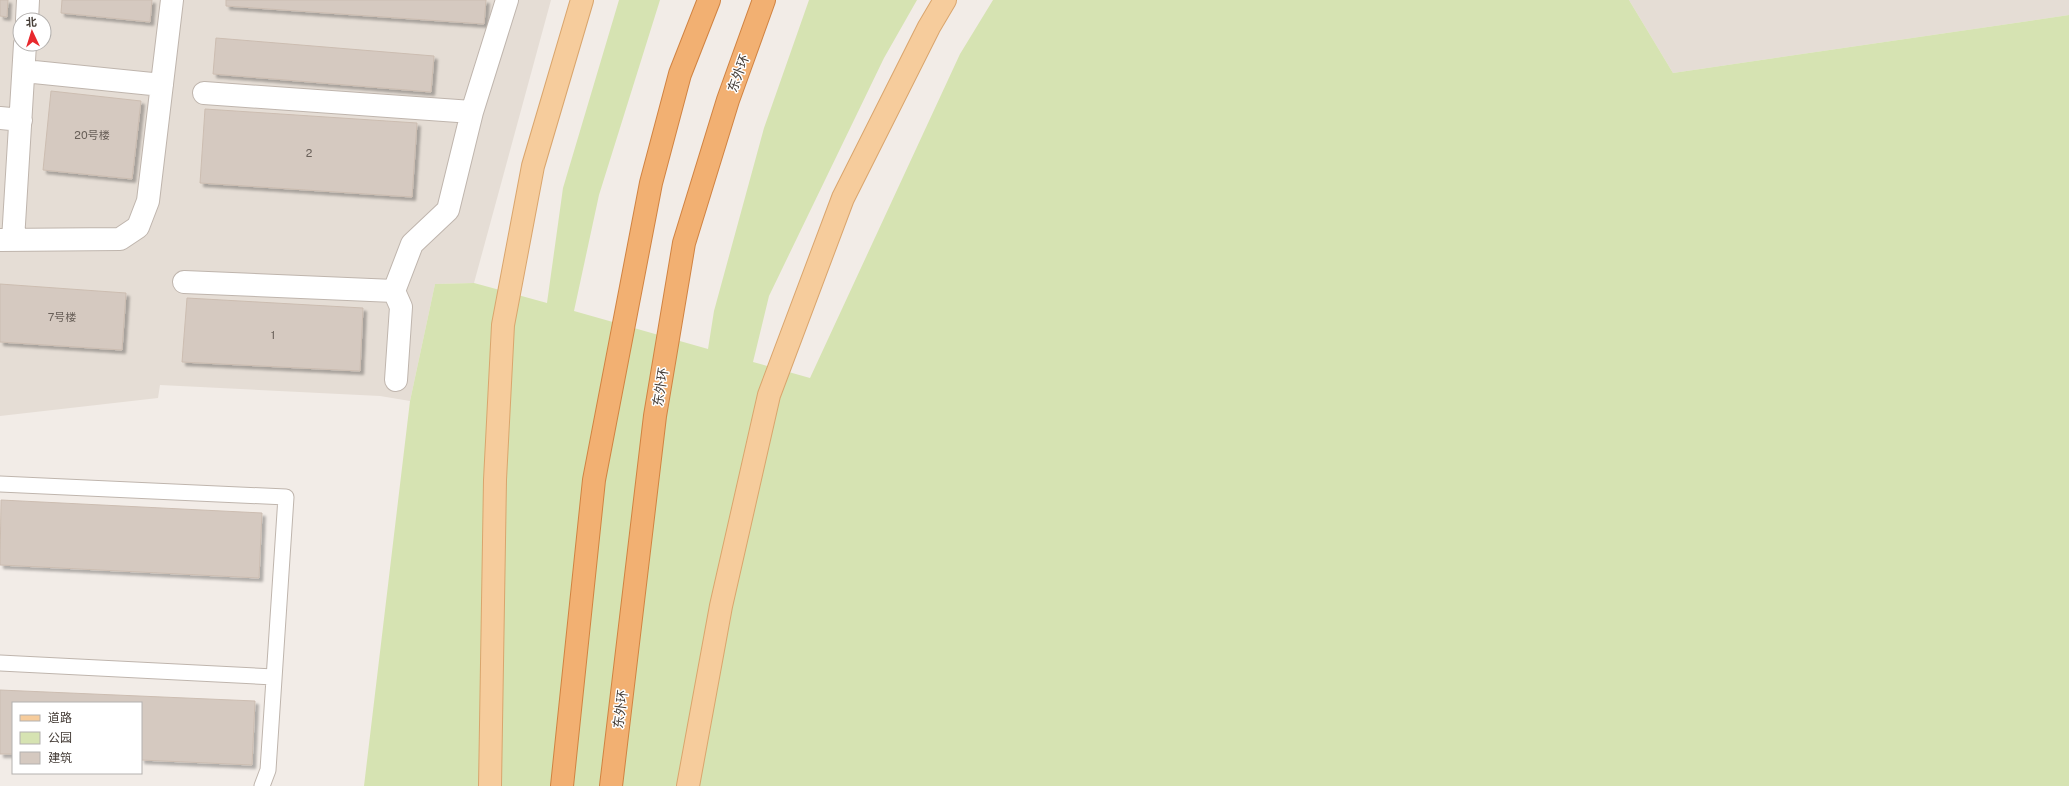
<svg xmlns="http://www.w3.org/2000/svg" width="2069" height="786" viewBox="0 0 2069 786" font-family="'Public Sans','Noto Sans SC',sans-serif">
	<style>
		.residential { fill: #e5ddd5; fill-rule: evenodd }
		.green { fill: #d6e3b2 }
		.building { fill: #d5c9c0; stroke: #ccbdb1; filter: url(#shadow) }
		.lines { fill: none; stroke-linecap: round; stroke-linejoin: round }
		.lane-casing { stroke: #bfb5ad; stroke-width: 17 }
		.street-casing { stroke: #bfb5ad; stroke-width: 24 }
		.primary-casing { stroke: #d9a56d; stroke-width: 24 }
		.highway-casing { stroke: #d08342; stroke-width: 24 }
		.lane { stroke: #fff; stroke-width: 15 }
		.street { stroke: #fff; stroke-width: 22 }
		.primary { stroke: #f6cc9c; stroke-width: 22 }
		.highway { stroke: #f2b072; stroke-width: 22 }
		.labels { text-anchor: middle; stroke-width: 3; stroke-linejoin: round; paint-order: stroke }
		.number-label { font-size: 11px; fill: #685f58 }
		.street-label { font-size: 13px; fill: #443c36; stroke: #fff }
	</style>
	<defs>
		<filter id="shadow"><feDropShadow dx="3.5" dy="3.5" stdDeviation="1" flood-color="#0004"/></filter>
	</defs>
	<rect width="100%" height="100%" fill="#f2ece7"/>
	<path class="residential" d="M0 0H551L474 283 435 284 410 401 380 396 160 385 158 398 0 416ZM20 20H44V44H20Z
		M1629 0H2069V15L1673 73Z"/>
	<path class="green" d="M619 0H660L599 195 574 311 708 349 714 311 764 128 809 0H917L884 58 769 296 753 362 810 378 960 54 993 0H1629L1673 73 2069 15V786H364L410 401 435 284 474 283 547 303 563 188Z"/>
	<path class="building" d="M0 0H8L7 17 0 16Z
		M62 0H152L150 22 61 13Z
		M226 0H486L484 24 226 6Z
		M216 38 434 56 431 92 213 74Z
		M51 91 141 101 132 179 43 170Z
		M205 109 417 123 412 197 200 183Z
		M0 284 126 293 122 350 0 342Z
		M187 298 363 308 360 371 182 362Z
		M1 500 262 513 259 578 0 565Z
		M0 690 255 701 252 765 141 760V703H13V754H0Z"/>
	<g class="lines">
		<defs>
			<path id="lane" d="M0 484 286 497 268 770 262 786
				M0 663 274 677"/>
			<path id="street" d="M27 20 28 0
				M24 71 162 85
				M204 93 472 112
				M0 118 21 120
				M0 240 120 239 138 227 148 201 172 0
				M13 240 25 44
				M184 282 394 291 412 244 448 210 472 112 507 0
				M394 291 401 307 396 380"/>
			<path id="primary" d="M490 786 495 480 503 325 533 166 582 0
				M688 786 721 606 769 395 843 198 929 27 945 0"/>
			<path id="highway" d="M562 786 594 480 651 183 680 74 709 0
				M611 786 655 416 684 243 728 100 764 0"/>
		</defs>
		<use href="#lane" class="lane-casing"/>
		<use href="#street" class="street-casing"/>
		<use href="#primary" class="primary-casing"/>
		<use href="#highway" class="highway-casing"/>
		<use href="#lane" class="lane"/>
		<use href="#street" class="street"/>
		<use href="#primary" class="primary"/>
		<use href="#highway" class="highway"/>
	</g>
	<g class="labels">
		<g class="number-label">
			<text x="92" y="139">20号楼</text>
			<text x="309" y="157">2</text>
			<text x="62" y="321">7号楼</text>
			<text x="273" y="339">1</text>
		</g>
		<g class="street-label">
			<text transform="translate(738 73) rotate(-70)" y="5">东外环</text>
			<text transform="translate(660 387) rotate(-81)" y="5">东外环</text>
			<text transform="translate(620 709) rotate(-83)" y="5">东外环</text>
		</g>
	</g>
	<rect x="12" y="702" width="130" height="72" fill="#ffffff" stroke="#b4b1af"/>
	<rect x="20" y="715" width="20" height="6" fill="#f6cc9c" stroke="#b4b1af"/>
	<text x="48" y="722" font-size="12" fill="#443c36">道路</text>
	<rect x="20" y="732" width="20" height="12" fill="#d6e3b2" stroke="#b4b1af"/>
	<text x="48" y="742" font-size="12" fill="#443c36">公园</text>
	<rect x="20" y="752" width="20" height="12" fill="#d5c9c0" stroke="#b4b1af"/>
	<text x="48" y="762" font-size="12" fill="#443c36">建筑</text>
	<g transform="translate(32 32) rotate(356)"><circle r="19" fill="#ffffff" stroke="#b4b1af"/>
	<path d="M0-3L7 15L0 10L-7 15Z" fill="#e8282d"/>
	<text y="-6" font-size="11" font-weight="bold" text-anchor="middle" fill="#443c36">北</text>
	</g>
</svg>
